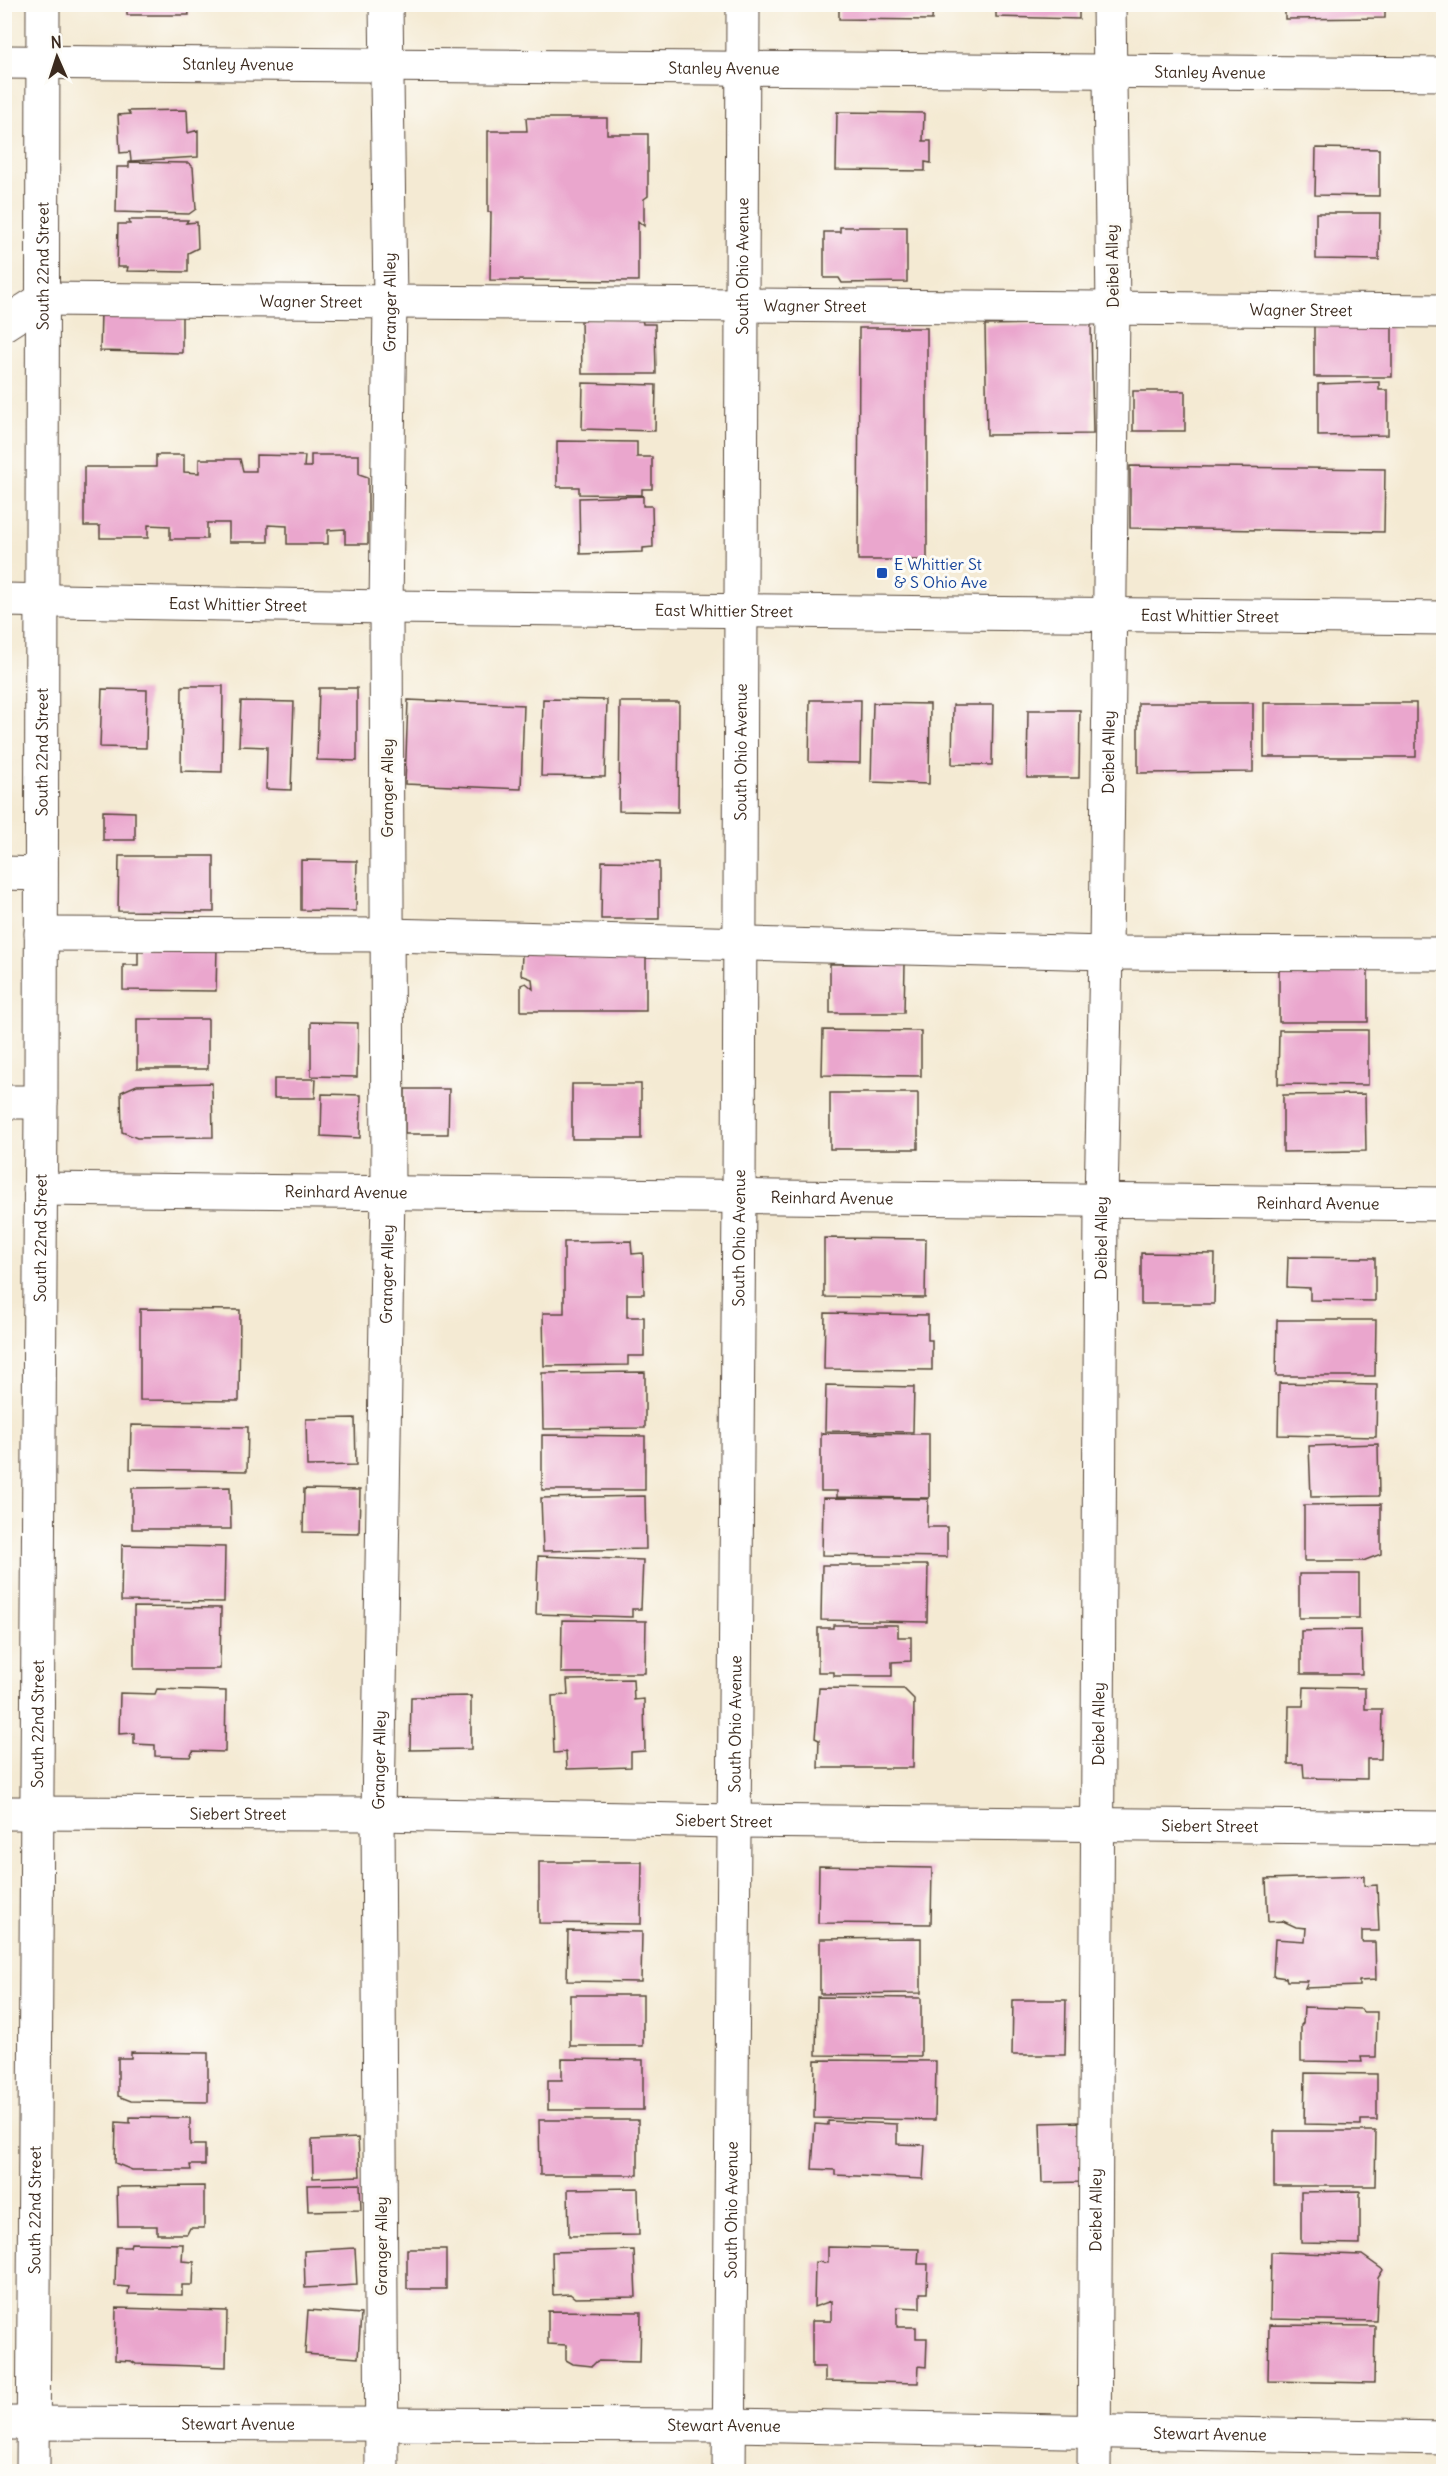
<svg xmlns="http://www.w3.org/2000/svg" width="1448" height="2476" viewBox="0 0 1448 2476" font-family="Delius,sans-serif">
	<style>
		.building { fill: #eaa6cd }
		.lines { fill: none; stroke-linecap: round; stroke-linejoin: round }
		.minor-casing { stroke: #574739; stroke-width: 35 }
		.minor { stroke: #fff; stroke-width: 33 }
		.transit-dot { fill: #1a4fb4; stroke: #fdfcf7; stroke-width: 2 }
		.labels { text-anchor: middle; stroke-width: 6; stroke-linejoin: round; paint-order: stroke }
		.street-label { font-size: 16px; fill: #3b2a1e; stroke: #fdfcf7 }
		.transit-label { font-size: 16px; fill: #164399; stroke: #fdfcf7; text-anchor: start }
	</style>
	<rect width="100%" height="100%" fill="#fdfcf7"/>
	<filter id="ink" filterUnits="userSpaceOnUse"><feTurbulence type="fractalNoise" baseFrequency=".0167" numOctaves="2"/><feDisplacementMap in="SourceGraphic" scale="12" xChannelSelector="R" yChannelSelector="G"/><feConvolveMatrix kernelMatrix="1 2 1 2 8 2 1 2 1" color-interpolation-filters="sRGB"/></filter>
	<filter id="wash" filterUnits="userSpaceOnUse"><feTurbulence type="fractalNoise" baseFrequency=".008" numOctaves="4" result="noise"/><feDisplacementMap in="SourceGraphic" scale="24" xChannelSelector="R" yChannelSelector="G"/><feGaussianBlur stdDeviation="1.35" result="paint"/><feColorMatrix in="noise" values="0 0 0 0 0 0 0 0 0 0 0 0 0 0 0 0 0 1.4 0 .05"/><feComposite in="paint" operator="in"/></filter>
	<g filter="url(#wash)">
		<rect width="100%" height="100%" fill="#f4ead3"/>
		<g id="blocks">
			<path class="building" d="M127 4H188L189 15H127Z
				M839 4H933L932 20 839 19Z
				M996 4H1079V19L996 17Z
				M1285 4H1385V18L1285 19Z
				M187 110 188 133 198 130V157L131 161 130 152 120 153 118 115 130 114 128 111Z
				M837 112 924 113 923 141H931V163L925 162V171L836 170Z
				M526 118H607V134H648V196L644 199V226L638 221V281L490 280 491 212H488V131H527Z
				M1316 148 1379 149V196L1315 195Z
				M129 162 189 163 193 167 196 209 189 214 116 212 117 167H129Z
				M1316 213H1380L1379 260 1316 259Z
				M129 220H188L186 223 197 222 198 248 188 253V272L127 271 128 267H117L118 224H130Z
				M840 227H907V282L842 283 839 278H824V232H840Z
				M101 311 182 312V353L100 351Z
				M581 319H642L643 324H655L656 374H582Z
				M1091 323 1093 434 987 435 985 325Z
				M1314 325H1392V377H1314Z
				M859 328H927V560H858Z
				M1379 382V390H1388V435L1318 436V384Z
				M583 383 656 385 655 431 582 429Z
				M1133 391H1185V431H1133Z
				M557 441 637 442V457H652V489H642V495L579 494V487H557Z
				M156 455H184V472L199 473V459H240L243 471H256V455L305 456 304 467H311V455H359V474L368 477V544H345V529L328 530V544H287V526L268 525V542H229V523H207V539H170V526L148 525V538H100V526H84V467H156Z
				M1130 466 1385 469 1384 532 1130 528Z
				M643 496V506H652L653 547 643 548V552L580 554 579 498Z
				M182 686H223L222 772 181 771Z
				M319 688H357V761L317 760Z
				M102 689 147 690 146 748 100 747Z
				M543 699 607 700 605 777 541 776Z
				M408 700 524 705 521 789 405 784Z
				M810 700H861L860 763 809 762Z
				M241 701 294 702 291 790 266 789 267 747 239 746Z
				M620 702H679L678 812 619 811Z
				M873 703 930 704 929 784 871 782Z
				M1138 703H1253V772L1138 773Z
				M1264 703H1416V757H1264Z
				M953 705H993L992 765 952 764Z
				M1028 710H1080L1079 778H1027Z
				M103 811 135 812V840H103Z
				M119 856H214V912L118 911Z
				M301 860 357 861 356 911 301 910Z
				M602 861 659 862V919H601Z
				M138 946 217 947 216 991 123 990V965H138Z
				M522 954 646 955V1011H521V985L526 983 533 989 532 979 521 975Z
				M830 964H905L904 1013H830Z
				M1279 968H1368V1022H1279Z
				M137 1019H208V1069H137Z
				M311 1022 358 1023 357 1077 311 1076Z
				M823 1030 921 1031V1076L822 1075Z
				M1279 1030H1368V1085L1278 1084Z
				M274 1079H316L315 1098H274Z
				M212 1083 213 1137 137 1138 122 1132 121 1092 137 1085Z
				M572 1084H641V1139H572Z
				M405 1089H449L448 1134H405Z
				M830 1093H918V1149H830Z
				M322 1094 361 1095 360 1138 321 1136Z
				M1365 1094 1366 1151 1283 1152V1095Z
				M824 1238 926 1239 925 1298 824 1297Z
				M631 1241 632 1254 643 1253 644 1294H627V1317H644V1356H628V1365L544 1366 543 1313H564V1242Z
				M1141 1253 1215 1254 1214 1304H1141Z
				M1288 1257 1375 1258V1301L1310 1300V1288L1287 1287Z
				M140 1309 240 1310 239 1401 140 1400Z
				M825 1313 928 1315V1340H932V1370L824 1369Z
				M1277 1320H1376L1375 1376H1276Z
				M645 1372V1428L543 1429 542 1373Z
				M1279 1383 1377 1385 1376 1437 1278 1435Z
				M826 1385 914 1387 913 1432 825 1431Z
				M355 1418 356 1465 307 1466 306 1419Z
				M131 1425 248 1427 247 1471 130 1469Z
				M821 1433 929 1434V1498L837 1497V1491H821Z
				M542 1435 645 1436V1490H542Z
				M1378 1444 1379 1496 1311 1497 1309 1446Z
				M230 1487 231 1529H132V1488Z
				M304 1489 360 1490 359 1533 303 1532Z
				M645 1496 646 1549 543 1551 541 1498Z
				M823 1498 928 1499 927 1527H947V1557L822 1555Z
				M1381 1504V1554L1363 1561H1304V1505Z
				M122 1545 225 1547 224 1602 121 1601Z
				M538 1556 643 1560 641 1609H632V1617L536 1614Z
				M822 1565H928L927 1622 821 1620Z
				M1299 1574H1359V1618H1299Z
				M134 1607 221 1608 220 1669H134Z
				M562 1620 646 1621 645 1673H561Z
				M833 1625H898V1637H911V1661L892 1662V1676H834V1672H818V1628H833Z
				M1361 1630 1362 1674H1301V1631Z
				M633 1679 634 1700 644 1699 645 1751 631 1752V1767L567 1769 566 1752 554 1753 552 1696 568 1695 567 1680Z
				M1304 1687 1365 1688V1709H1382L1381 1759H1367V1779L1304 1778 1303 1764H1288L1289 1706H1303Z
				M819 1688 904 1689 914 1699 913 1768H818L819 1740 815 1738Z
				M157 1689 226 1691 225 1752 193 1751 190 1757 155 1756V1745L134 1744V1733L119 1734 120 1693 155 1694Z
				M471 1696V1749L410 1750 411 1697Z
				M539 1862H642L641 1924 539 1923Z
				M819 1866 932 1868 931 1924 818 1923Z
				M1364 1876V1886L1377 1885 1379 1931H1362V1942H1375L1376 1980 1359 1981V1986L1305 1988 1308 1981H1287L1286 1978 1273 1976 1275 1939 1305 1941 1306 1928 1296 1927 1283 1921 1268 1922 1266 1879Z
				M568 1931 642 1932 641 1982 567 1981Z
				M921 1938V1993L820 1994V1939Z
				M570 1995H643V2046H570Z
				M817 1997 921 1998V2056L816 2055Z
				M1013 2000H1066L1065 2055H1012Z
				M1304 2007 1361 2009 1363 2012H1377L1376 2057H1361L1362 2062 1301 2061V2025L1303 2023Z
				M131 2052 208 2053V2102L131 2101 118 2096V2058H131Z
				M562 2059 643 2060V2110H548V2080H562Z
				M815 2060 936 2061 935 2120 814 2118Z
				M1305 2073 1377 2074V2120H1361V2125L1304 2124Z
				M130 2117 190 2118V2145H205V2165H190L191 2170H132L115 2163 116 2122 130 2123Z
				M539 2120H638V2175H540Z
				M828 2121 897 2124V2144L925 2145 923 2179 835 2175V2170L812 2169 815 2124 828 2125Z
				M1079 2122 1081 2182 1042 2183 1040 2123Z
				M1274 2131H1376L1375 2186H1274Z
				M358 2138 360 2176 313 2178 312 2140Z
				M360 2184 361 2210 308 2211 307 2185Z
				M204 2186V2228H190L187 2234H157V2226H118L117 2187Z
				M638 2188 639 2235 569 2236 568 2189Z
				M1360 2191V2244L1301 2243V2192Z
				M131 2243 183 2244 182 2261 194 2262 193 2285H182V2295L128 2294 129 2287 115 2286 116 2247H130Z
				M828 2247 919 2249 918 2264H928L927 2293H920V2308L897 2307V2327H916V2338H927L926 2367 919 2366 918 2383 825 2381V2367H812V2321H831V2301L814 2307 815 2262 828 2263Z
				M355 2248 357 2285 305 2288 304 2251Z
				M407 2249H446V2289H407Z
				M634 2250 636 2297 575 2298 570 2294 553 2295 552 2252Z
				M1271 2252 1362 2255 1383 2270 1378 2278 1376 2321 1270 2319Z
				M116 2308 227 2311 226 2367 136 2364 131 2361 115 2360Z
				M308 2310 361 2314 358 2358 305 2354Z
				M548 2311 641 2312 640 2362 597 2361 592 2366 573 2364 566 2360V2345L548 2344Z
				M1269 2325 1375 2326 1374 2383 1268 2381Z
				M537 2468 635 2469V2472H537Z"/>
		</g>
	</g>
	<g filter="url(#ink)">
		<use href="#blocks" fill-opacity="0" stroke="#574739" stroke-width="1.5"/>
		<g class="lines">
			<defs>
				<g id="minor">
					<path id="s1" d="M4 62 1444 74"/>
					<path id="s2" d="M43 299 1444 311"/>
					<path d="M4 324 43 299"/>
					<path id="s3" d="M4 600 386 607 1444 618"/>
					<path d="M4 873 41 874"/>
					<path d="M41 934 387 935 1106 953 1444 954"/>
					<path d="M4 1102H41"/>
					<path id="s4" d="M40 1189C508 1192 976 1201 1444 1204"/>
					<path id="s5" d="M4 1813 378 1814 734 1821 1444 1828"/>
					<path id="s6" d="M4 2423 730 2425 1444 2438"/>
					<path id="s7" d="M33 2472 41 1102 43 4"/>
					<path id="s8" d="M382 2472 378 1814 388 1191 386 607 390 301 386 4"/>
					<path id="s9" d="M729 2472 739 1196 743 4"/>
					<path id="s10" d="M1094 2472 1101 1202 1106 953 1113 308 1109 4"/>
				</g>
			</defs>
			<use href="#minor" class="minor-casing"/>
			<use href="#minor" class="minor"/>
		</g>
	</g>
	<rect class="transit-dot" x="876" y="567" width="12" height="12" rx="3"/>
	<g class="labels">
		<g class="street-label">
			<text dy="6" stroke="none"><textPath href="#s1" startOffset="234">Stanley Avenue</textPath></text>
			<text dy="6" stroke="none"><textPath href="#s1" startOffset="720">Stanley Avenue</textPath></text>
			<text dy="6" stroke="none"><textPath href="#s1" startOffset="1206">Stanley Avenue</textPath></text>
			<text dy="6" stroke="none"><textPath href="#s7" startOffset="2206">South 22nd Street</textPath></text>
			<text dy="6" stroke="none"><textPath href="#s9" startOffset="2206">South Ohio Avenue</textPath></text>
			<text transform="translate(1112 266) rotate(-91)" y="6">Deibel Alley</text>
			<text dy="6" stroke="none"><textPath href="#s2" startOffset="268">Wagner Street</textPath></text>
			<text dy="6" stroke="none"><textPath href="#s8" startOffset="2170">Granger Alley</textPath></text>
			<text dy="6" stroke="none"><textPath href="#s2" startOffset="772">Wagner Street</textPath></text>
			<text dy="6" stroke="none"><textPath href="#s2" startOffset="1258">Wagner Street</textPath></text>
			<text dy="6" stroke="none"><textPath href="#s3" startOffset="234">East Whittier Street</textPath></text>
			<text dy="6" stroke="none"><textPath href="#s3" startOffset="720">East Whittier Street</textPath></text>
			<text dy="6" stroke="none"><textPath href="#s3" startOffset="1206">East Whittier Street</textPath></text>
			<text dy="6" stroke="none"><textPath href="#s7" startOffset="1720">South 22nd Street</textPath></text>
			<text dy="6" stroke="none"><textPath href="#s9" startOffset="1720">South Ohio Avenue</textPath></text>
			<text dy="6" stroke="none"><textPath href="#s10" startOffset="1720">Deibel Alley</textPath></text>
			<text transform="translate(387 788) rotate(-90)" y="6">Granger Alley</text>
			<text dy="6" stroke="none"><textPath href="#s4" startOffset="306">Reinhard Avenue</textPath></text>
			<text dy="6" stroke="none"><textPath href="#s4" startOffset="792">Reinhard Avenue</textPath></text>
			<text dy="6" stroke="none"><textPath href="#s4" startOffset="1278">Reinhard Avenue</textPath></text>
			<text dy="6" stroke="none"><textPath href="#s7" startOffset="1234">South 22nd Street</textPath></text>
			<text dy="6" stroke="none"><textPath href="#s9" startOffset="1234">South Ohio Avenue</textPath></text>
			<text dy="6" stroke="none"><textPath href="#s10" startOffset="1234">Deibel Alley</textPath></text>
			<text dy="6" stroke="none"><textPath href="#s8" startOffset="1198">Granger Alley</textPath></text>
			<text dy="6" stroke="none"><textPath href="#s7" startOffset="748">South 22nd Street</textPath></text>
			<text dy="6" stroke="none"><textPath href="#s9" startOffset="748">South Ohio Avenue</textPath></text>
			<text dy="6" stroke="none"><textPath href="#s10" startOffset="748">Deibel Alley</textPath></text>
			<text dy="6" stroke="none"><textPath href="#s8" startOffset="712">Granger Alley</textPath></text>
			<text dy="6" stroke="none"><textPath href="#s5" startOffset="234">Siebert Street</textPath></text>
			<text dy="6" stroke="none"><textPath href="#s5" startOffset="720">Siebert Street</textPath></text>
			<text dy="6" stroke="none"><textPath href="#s5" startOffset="1206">Siebert Street</textPath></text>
			<text dy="6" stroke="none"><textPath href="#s7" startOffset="262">South 22nd Street</textPath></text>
			<text dy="6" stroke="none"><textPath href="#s9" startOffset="262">South Ohio Avenue</textPath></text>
			<text dy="6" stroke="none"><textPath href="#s10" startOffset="262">Deibel Alley</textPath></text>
			<text transform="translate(381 2246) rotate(-90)" y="6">Granger Alley</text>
			<text dy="6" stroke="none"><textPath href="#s6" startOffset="234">Stewart Avenue</textPath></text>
			<text dy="6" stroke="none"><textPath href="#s6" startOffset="720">Stewart Avenue</textPath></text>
			<text dy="6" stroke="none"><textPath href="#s6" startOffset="1206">Stewart Avenue</textPath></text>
		</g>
		<g class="transit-label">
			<text x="894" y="570">E Whittier St<tspan x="894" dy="18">&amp; S Ohio Ave</tspan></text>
		</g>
	</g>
	<rect width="1448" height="2476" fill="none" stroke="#fdfcf7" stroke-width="24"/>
	<g transform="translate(57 57) rotate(357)" stroke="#fdfcf7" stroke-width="4.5" paint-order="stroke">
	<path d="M0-4.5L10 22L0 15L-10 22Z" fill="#3b2a1e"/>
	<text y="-9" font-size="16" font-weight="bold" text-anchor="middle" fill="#3b2a1e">N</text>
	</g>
</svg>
